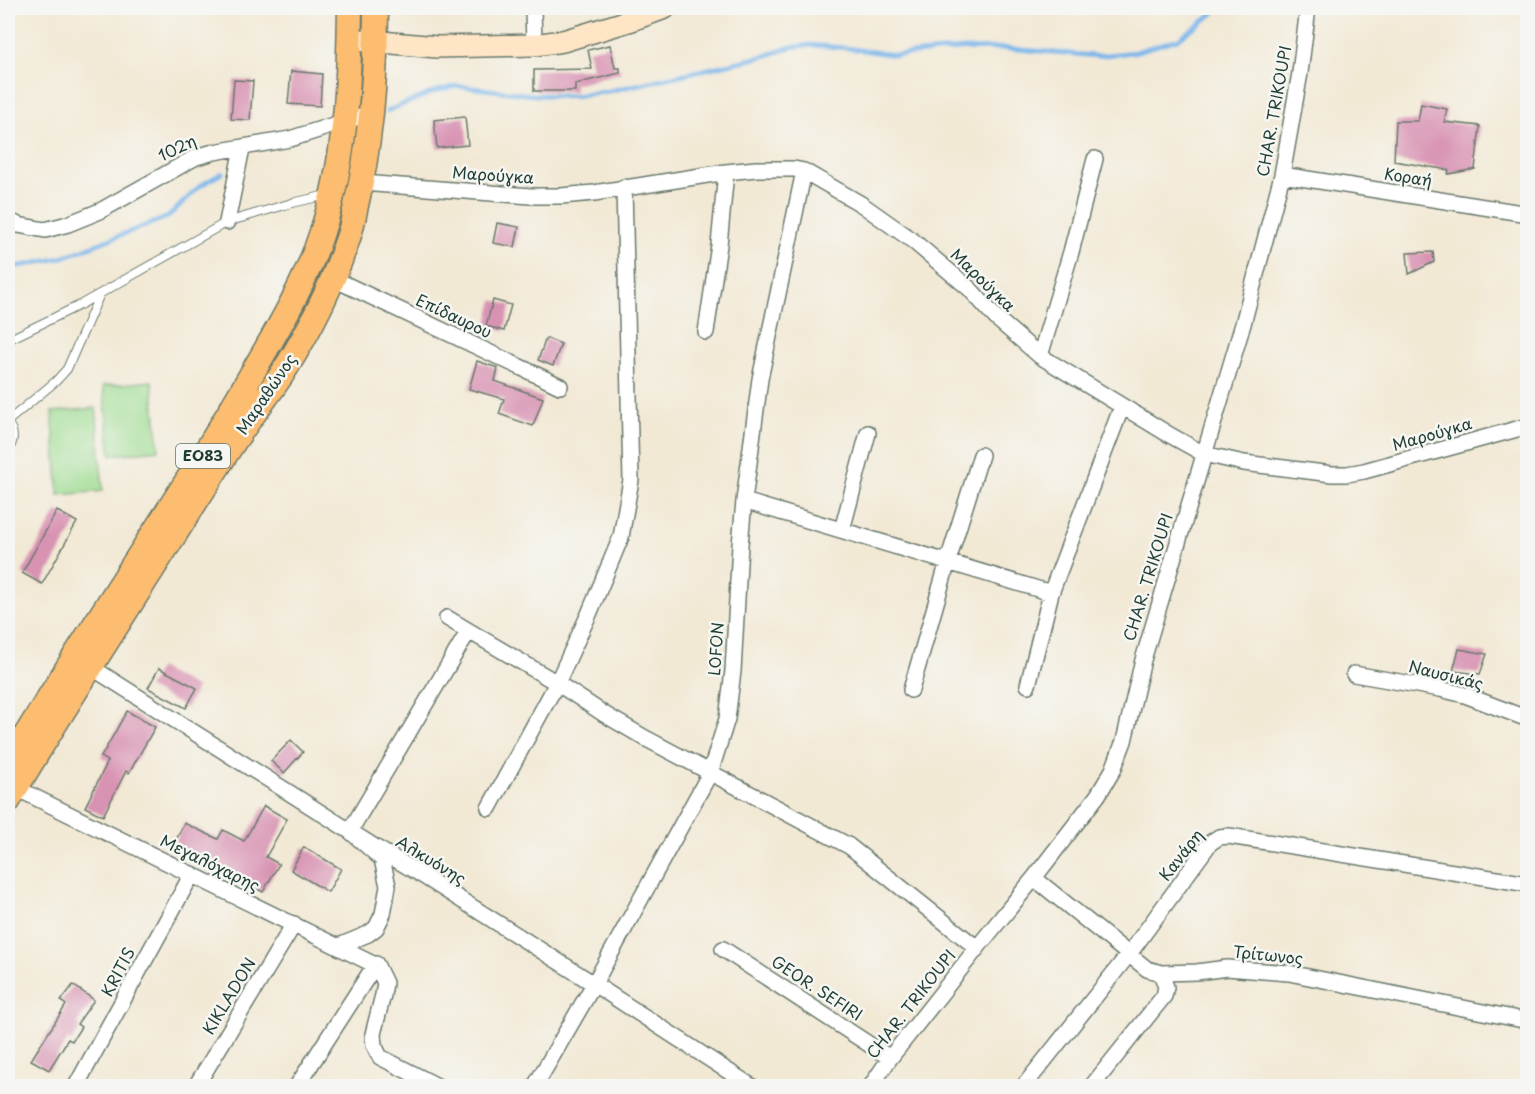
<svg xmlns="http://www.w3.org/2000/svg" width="1535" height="1094" viewBox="0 0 1535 1094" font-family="'Playpen Sans',sans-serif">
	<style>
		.green { fill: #9edc91; stroke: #5e8c62; stroke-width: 1.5 }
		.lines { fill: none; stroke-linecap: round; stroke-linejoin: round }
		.stream { stroke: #78b5ea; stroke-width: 4.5 }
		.building { fill: #d892b2 }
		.lane-casing { stroke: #69796c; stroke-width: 10 }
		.street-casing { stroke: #69796c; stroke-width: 18 }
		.secondary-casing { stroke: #69796c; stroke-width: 24 }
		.primary-casing { stroke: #69796c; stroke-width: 27 }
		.lane { stroke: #fff; stroke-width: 8 }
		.street { stroke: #fff; stroke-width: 15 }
		.secondary { stroke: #fee5c5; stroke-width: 21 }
		.primary { stroke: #fcbd6f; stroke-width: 24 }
		.labels { text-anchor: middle; stroke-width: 5; stroke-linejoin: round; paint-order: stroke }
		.shield { fill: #f6f6f2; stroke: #60746d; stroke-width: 1.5 }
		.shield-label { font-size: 15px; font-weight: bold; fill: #1f3d34 }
		.street-label { font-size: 16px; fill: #1f3d34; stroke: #f6f6f2 }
	</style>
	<rect width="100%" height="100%" fill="#f6f6f2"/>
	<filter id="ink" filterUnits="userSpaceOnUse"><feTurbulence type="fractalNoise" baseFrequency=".0167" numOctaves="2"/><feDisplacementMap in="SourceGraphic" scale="12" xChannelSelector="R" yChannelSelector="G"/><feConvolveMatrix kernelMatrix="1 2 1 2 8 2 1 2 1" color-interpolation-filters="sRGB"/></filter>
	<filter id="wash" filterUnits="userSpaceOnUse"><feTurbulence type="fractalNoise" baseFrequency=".008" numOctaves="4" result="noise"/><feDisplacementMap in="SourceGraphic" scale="24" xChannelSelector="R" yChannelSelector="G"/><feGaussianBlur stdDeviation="1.35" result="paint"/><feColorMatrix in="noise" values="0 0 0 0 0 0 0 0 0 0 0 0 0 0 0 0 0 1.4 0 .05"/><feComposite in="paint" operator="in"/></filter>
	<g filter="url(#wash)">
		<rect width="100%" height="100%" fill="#f2e9d5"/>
		<path class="green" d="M152 381 159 450 111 455 103 386Z
			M96 408 103 491 59 495 52 412Z"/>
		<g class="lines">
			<path class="stream" d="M387 111 436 91 457 86 533 95 574 96 609 91 765 56 791 47 811 45 847 48 895 55 962 49 1002 48 1096 56 1135 52 1178 39 1210 16 1219 8
				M8 266H20L61 258 168 217 200 186 222 173"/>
		</g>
		<g id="blocks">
			<path class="building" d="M610 45 615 68H620V73L575 84V91H534V70L592 69 588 50Z
				M291 71 322 74 320 106 288 104Z
				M234 80 253 81 250 120 231 119Z
				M1421 104 1447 109 1444 122 1480 126 1475 169 1448 174 1449 170 1394 161 1396 121H1418Z
				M465 117 468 145 437 148 434 120Z
				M497 223 519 227 515 247 493 243Z
				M1433 252 1434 262 1409 274 1407 253Z
				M493 300 511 305 504 331 486 326Z
				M546 338 561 344 553 366 538 360Z
				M477 361 498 368 495 381 543 398 533 426 499 414 504 399 469 389Z
				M57 511 77 522 42 584 22 573Z
				M1459 649 1487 654 1480 674 1453 671Z
				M159 668 197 688 186 708 148 688Z
				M127 711 155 727 129 773 126 771 103 816 85 807 108 761 101 757Z
				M291 740 303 752 284 773 271 761Z
				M264 806 287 819 266 857 279 864 263 892 193 854 191 858 172 849 184 823 218 839 223 830 244 841Z
				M304 847 341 869 328 892 291 870Z
				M73 985 94 1000 77 1024 81 1027 72 1041 68 1039 49 1070 31 1060 66 1005 61 1001Z"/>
		</g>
	</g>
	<g filter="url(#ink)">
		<use href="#blocks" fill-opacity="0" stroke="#69796c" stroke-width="1.5"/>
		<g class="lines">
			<defs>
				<path id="lane" d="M8 340 78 306 227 222 292 203 327 195
					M8 421 56 381 67 369 100 294
					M8 424C15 432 14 442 8 450"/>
				<path id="street" d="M533 8 534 45
					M1282 175 1528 214
					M362 183 531 196H561L594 193 726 172 756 169H794L804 171 861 204 912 240 970 289 996 318 1040 356 1168 434 1204 454 1244 463 1332 474H1347L1364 471 1528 426
					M8 220 18 225 45 230 68 224 100 211 196 157 214 152 290 139 371 113
					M227 222 242 148
					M334 279 560 386
					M706 332 719 245 726 172
					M1040 356 1071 252 1095 159
					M744 501 1051 593
					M842 530 868 433
					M447 618 557 683 604 714 645 738 849 846 977 948
					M91 667 378 849 417 872 594 984 751 1086
					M1354 674 1440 689 1465 695 1528 719
					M1028 685 1051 593 1122 406
					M911 690 948 561 981 455
					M16 788 375 965 376 964 385 983 383 995 373 1034 374 1045 380 1057 437 1086
					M489 808 557 683 589 614 621 537 631 480 624 187
					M1034 878 1147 969 1161 973 1197 972 1227 968 1289 973 1528 1021
					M339 946 368 934 376 928 383 914 388 886 382 859 350 831 468 632
					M723 949 890 1058
					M76 1086 192 874
					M196 1086 294 924
					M297 1086 375 965
					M535 1086 594 984 710 773 727 719 733 671 740 545 744 501 760 379 804 171
					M871 1086 890 1058 977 948 1034 878 1098 795 1113 770 1124 741 1143 660 1243 324 1282 175 1300 73 1308 8
					M1024 1086 1129 954 1210 843 1219 837 1229 836 1528 884
					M1092 1086 1164 996 1166 987 1161 973"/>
				<path id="secondary" d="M359 40 437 47 534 45 563 41 632 20 665 8"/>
				<path id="primary" d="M8 765C68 664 133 566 196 467 219 431 240 394 261 358 285 317 308 276 322 232 346 159 349 83 350 8
					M8 801C79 682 155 566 229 449 246 422 267 398 284 371 310 330 332 286 347 241 351 231 353 220 355 210 371 144 376 75 376 8"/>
			</defs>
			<use href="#lane" class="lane-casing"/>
			<use href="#street" class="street-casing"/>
			<use href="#secondary" class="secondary-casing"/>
			<use href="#primary" class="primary-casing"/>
			<use href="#lane" class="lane"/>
			<use href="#street" class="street"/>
			<use href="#secondary" class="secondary"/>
			<use href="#primary" class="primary"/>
		</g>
	</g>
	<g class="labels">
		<rect class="shield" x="176" y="444" width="54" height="24" rx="4.5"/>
		<g class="shield-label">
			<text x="203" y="461">ΕΟ83</text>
		</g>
		<g class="street-label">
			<text transform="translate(1274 111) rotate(-80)" y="6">CHAR. TRIKOUPI</text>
			<text transform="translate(177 148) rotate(-25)" y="6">102η</text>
			<text transform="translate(493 175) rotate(4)" y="6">Μαρούγκα</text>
			<text transform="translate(1408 177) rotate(9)" y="6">Κοραή</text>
			<text transform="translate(983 280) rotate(44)" y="6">Μαρούγκα</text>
			<text transform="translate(454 316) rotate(25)" y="6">Επίδαυρου</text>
			<text transform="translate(266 394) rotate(-56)" y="6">Μαραθώνος</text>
			<text transform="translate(1432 434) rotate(-16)" y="6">Μαρούγκα</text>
			<text transform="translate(1148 577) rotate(-73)" y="6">CHAR. TRIKOUPI</text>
			<text transform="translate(716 649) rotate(-86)" y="6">LOFON</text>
			<text transform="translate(1446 675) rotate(14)" y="6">Ναυσικάς</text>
			<text transform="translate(1181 855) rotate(-52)" y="6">Κανάρη</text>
			<text transform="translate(431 860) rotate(31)" y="6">Αλκυόνης</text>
			<text transform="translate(210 863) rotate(26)" y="6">Μεγαλόχαρης</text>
			<text transform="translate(1268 955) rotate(6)" y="6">Τρίτωνος</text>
			<text transform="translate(118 972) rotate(-62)" y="6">KRITIS</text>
			<text transform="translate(817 988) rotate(33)" y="6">GEOR. SEFIRI</text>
			<text transform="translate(229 996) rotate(-59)" y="6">KIKLADON</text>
			<text transform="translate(911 1004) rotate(-52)" y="6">CHAR. TRIKOUPI</text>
		</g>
	</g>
	<rect width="1535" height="1094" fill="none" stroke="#f6f6f2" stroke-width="30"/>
</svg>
